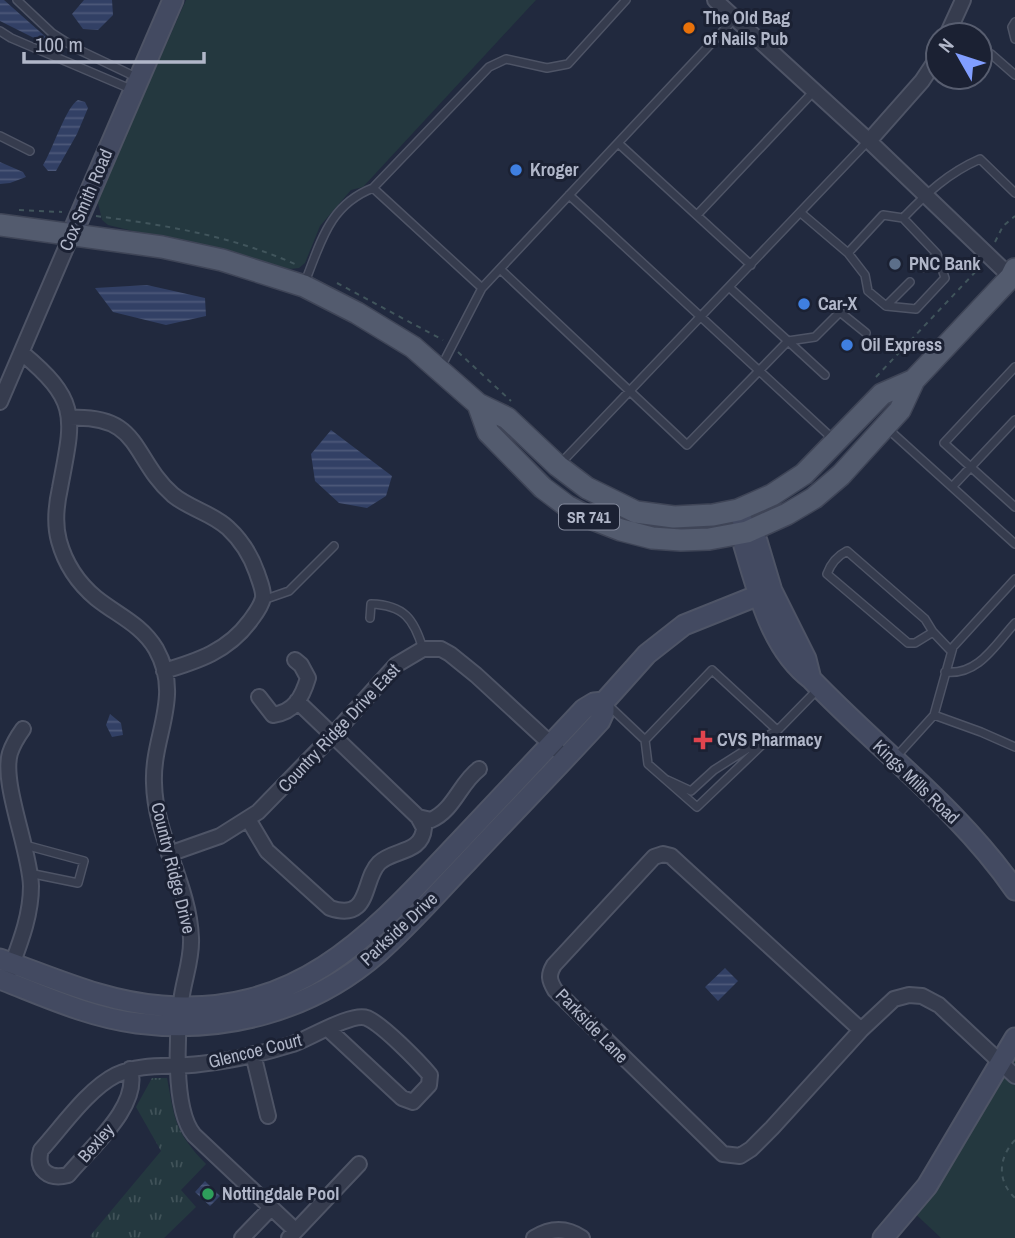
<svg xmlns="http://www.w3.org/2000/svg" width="1015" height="1238" viewBox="0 0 1015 1238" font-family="'Archivo Narrow',sans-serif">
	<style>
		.green { fill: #24383f }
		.park { fill: url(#park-tufts) }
		.water { fill: url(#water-rules) }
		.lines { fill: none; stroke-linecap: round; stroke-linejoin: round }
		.lane-casing { stroke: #4e5466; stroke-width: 10 }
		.street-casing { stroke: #4e5466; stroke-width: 18 }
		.secondary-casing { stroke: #4e5466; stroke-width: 23 }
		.primary-casing { stroke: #3f4557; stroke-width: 24 }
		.path { stroke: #41555c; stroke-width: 2; stroke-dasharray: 5 5; stroke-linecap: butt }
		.lane { stroke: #363c4e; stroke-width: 7 }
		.street { stroke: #363c4e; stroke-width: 14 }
		.secondary { stroke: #434a61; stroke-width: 19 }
		.primary { stroke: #535b6e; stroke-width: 21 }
		.food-dot { fill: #e8710a; stroke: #1b2133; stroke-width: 2.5 }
		.shop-dot { fill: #3f7fe0; stroke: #1b2133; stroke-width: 2.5 }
		.service-dot { fill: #5c6f8a; stroke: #1b2133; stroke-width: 2.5 }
		.health-dot { fill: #e0444e; stroke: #1b2133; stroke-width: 2.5 }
		.leisure-dot { fill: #2e9e5b; stroke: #1b2133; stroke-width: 2.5 }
		.labels { text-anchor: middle; stroke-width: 6; stroke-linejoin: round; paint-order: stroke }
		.shield { fill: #1b2133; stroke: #848a9c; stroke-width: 2 }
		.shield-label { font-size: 16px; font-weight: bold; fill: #b1b7c9 }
		.poi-label { font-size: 18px; font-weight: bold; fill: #b1b7c9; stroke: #1b2133; text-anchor: start }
		.street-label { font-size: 18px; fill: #b1b7c9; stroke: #1b2133 }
	</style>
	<defs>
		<pattern id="park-tufts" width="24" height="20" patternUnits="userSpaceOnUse" patternTransform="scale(1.75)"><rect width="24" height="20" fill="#24383f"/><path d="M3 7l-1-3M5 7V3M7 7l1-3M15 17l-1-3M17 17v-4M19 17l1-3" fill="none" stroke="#415359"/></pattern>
		<pattern id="water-rules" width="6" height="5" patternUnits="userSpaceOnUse" patternTransform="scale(1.75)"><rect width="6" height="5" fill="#324065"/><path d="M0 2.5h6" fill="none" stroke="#4d597a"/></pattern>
	</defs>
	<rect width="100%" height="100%" fill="#21293e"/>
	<path class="green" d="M186 0H536L363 187 351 190 320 226 305 263 299 268 290 269 108 225 102 220 97 199Z
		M1015 1045V1238H941L909 1208Z"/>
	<path class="park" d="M152 1078H167C175 1121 175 1132 206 1164L181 1190 196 1207 164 1238H92L90 1236 161 1151 136 1107Z"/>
	<path class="water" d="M0 0H4L47 38 50 46 0 21Z
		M84 0H112L113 15 98 30 83 29 72 14Z
		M78 100 85 102 88 108 77 134 56 171H48L43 165C52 151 67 105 78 100Z
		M0 162 23 172 26 177 10 183 0 184Z
		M147 285 205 298 206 316 166 325 113 312 95 288Z
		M331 430 392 476 386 496 367 508 339 503 315 481 311 454Z
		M110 714 121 723 123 735 112 737 106 725Z
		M725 968 738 981 718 1001 705 987Z
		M205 1181 220 1196 210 1206 195 1192Z"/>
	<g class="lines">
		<defs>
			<path id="lane" d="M17 0 52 33 77 49 138 78
				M1015 22 1012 27 1015 39
				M0 31 11 38 133 90
				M980 49 991 54 1015 75
				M0 136 30 151
				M618 143 751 265
				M373 188 482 288
				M569 195 833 439
				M801 213 848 253 883 215 903 218C927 193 948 173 980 159L1015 193
				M697 215 814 91
				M848 253 865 275 868 291 886 306 916 309 945 278 937 254 903 218
				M922 268 937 254
				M500 269 687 445 788 341 730 288
				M305 282C321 242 329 205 373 188L489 67 506 59 547 68 568 64 626 0
				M886 306 910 282
				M788 341 815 337 840 312 866 333
				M788 341 825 375
				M1015 367 944 443 1015 507
				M440 369 482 288 735 18
				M888 429 1015 544
				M560 464 868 141
				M952 487 1015 420
				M263 600 289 591 334 546
				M370 618 371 604C404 605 414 619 423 649
				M933 632 915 643H908L827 574C831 563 837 556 847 551L925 619 933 632 951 651
				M945 672C978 676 995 645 1015 623
				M607 704 645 740 648 764 697 807 766 741
				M934 715 981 732 1015 747
				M775 733 818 689
				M645 740 712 670 777 730 714 770 691 791 665 779
				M896 757 934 715 953 647 1015 579
				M25 845 84 861 78 883 29 873"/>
			<path id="street" d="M715 0 869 141 1015 281
				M947 35 963 0
				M869 141 922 81 938 57
				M22 353C81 402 73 418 60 488 56 506 54 523 59 541 65 563 78 583 96 598 117 615 141 624 156 649 183 697 152 735 154 783 155 837 189 884 191 938 192 958 185 976 182 995 177 1029 172 1109 194 1135L295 1230
				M0 402 72 234
				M69 418C142 414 131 458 173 495 190 509 212 513 228 528 241 540 251 556 257 573 259 580 264 590 263 598 261 607 255 614 250 621 228 651 198 661 164 671
				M259 697 273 715C294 712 302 698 308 678L301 665 295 660
				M297 701 418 817 431 820C454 810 460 783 479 769
				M248 819 267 851 330 908C371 922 362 880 379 863 393 849 422 854 424 828L418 817
				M169 854 220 836 258 812 332 736 396 665 423 649H441L450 654 476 675 566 758
				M663 854 671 856 861 1030 772 1128 751 1149 740 1156 723 1154 555 990C549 980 548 975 554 965L654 857Z
				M10 970C20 943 31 916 31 886 30 850 1 783 10 753 13 744 18 736 23 729
				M861 1030 894 999 909 995 922 996 939 1005 1015 1076
				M253 1054 268 1116
				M130 1069C141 1106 91 1147 68 1175 49 1180 35 1170 41 1150 62 1127 88 1089 116 1075 143 1062 171 1068 200 1064 230 1061 264 1053 293 1044 310 1038 352 1012 367 1018 383 1025 418 1061 430 1075L429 1085 413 1102 402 1098 328 1029
				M242 1238 271 1208
				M289 1238 359 1164
				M534 1238C550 1228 566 1227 582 1238"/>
			<path id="secondary" d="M72 234 173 0
				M738 510 749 537 757 541 772 591 806 659 811 679
				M749 537 744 546C758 592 771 649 811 679 878 749 960 810 1015 890
				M0 959C54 978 105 1002 162 1006 299 1017 371 935 457 844 499 799 542 754 584 709L594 703 604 702 647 654 684 625 759 595
				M0 979C44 996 89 1017 137 1023 224 1034 312 1011 379 952 411 924 439 891 468 861 512 814 557 768 600 721L604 712V702
				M883 1238 927 1186 1015 1038"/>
			<path id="primary" d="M0 225 162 247 222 260 304 286 357 313 413 347 478 404 507 418 558 466 587 488 636 512 674 517 713 515 738 510 772 495 804 474 882 394 914 380
				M478 404 488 432 543 488 567 506 590 518 621 530 652 538 681 540 709 539 747 532 787 514 814 498 841 475 900 410 914 380 1011 277 1015 269"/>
		</defs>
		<use href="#lane" class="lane-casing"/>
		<use href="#street" class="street-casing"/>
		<use href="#secondary" class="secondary-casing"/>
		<use href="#primary" class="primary-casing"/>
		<path class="path" d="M19 210 62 212
			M96 216C165 225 233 236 297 265
			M995 242 1003 226 1015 216
			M337 283 443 340
			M458 352 511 401
			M876 377 980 267
			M1015 1140C998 1158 997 1181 1015 1198"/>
		<use href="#lane" class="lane"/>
		<use href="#street" class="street"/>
		<use href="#secondary" class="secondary"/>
		<use href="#primary" class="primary"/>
	</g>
	<circle class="food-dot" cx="689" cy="28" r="7"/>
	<g class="shop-dot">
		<circle cx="516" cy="170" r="7"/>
		<circle cx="804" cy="304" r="7"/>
		<circle cx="847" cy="345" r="7"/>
	</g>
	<circle class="service-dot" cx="895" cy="264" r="7"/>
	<path class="health-dot" d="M699.5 729.5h7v7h7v7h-7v7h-7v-7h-7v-7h7z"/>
	<circle class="leisure-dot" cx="208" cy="1194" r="7"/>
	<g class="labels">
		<rect class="shield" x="559" y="504.5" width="60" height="25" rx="5"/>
		<g class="shield-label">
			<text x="589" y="523">SR 741</text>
		</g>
		<g class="poi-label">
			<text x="703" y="24">The Old Bag<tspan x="703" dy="21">of Nails Pub</tspan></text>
			<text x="530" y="176">Kroger</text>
			<text x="909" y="270">PNC Bank</text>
			<text x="818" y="310">Car-X</text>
			<text x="861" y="351">Oil Express</text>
			<text x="717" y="746">CVS Pharmacy</text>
			<text x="222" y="1200">Nottingdale Pool</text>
		</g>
		<g class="street-label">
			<text transform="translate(86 200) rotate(-67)" y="6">Cox Smith Road</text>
			<text transform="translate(339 728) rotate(-47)" y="6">Country Ridge Drive East</text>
			<text transform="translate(916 782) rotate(44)" y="6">Kings Mills Road</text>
			<text transform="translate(173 868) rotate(76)" y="6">Country Ridge Drive</text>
			<text transform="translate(399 929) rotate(-43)" y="6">Parkside Drive</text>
			<text transform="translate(592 1026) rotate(46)" y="6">Parkside Lane</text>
			<text transform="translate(255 1051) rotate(-14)" y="6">Glencoe Court</text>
			<text transform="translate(96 1143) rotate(-49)" y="6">Bexley</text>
		</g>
	</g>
	<g transform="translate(959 56) rotate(309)"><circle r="33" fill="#1b2133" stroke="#575d6f" stroke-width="2"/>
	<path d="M0-5L12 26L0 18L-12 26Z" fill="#819eff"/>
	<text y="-10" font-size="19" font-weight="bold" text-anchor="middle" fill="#b1b7c9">N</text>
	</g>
	<path d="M24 52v10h180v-10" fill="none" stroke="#b1b7c9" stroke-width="3.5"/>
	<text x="35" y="52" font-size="21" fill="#b1b7c9" stroke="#1b2133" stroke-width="5" paint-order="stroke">100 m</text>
</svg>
